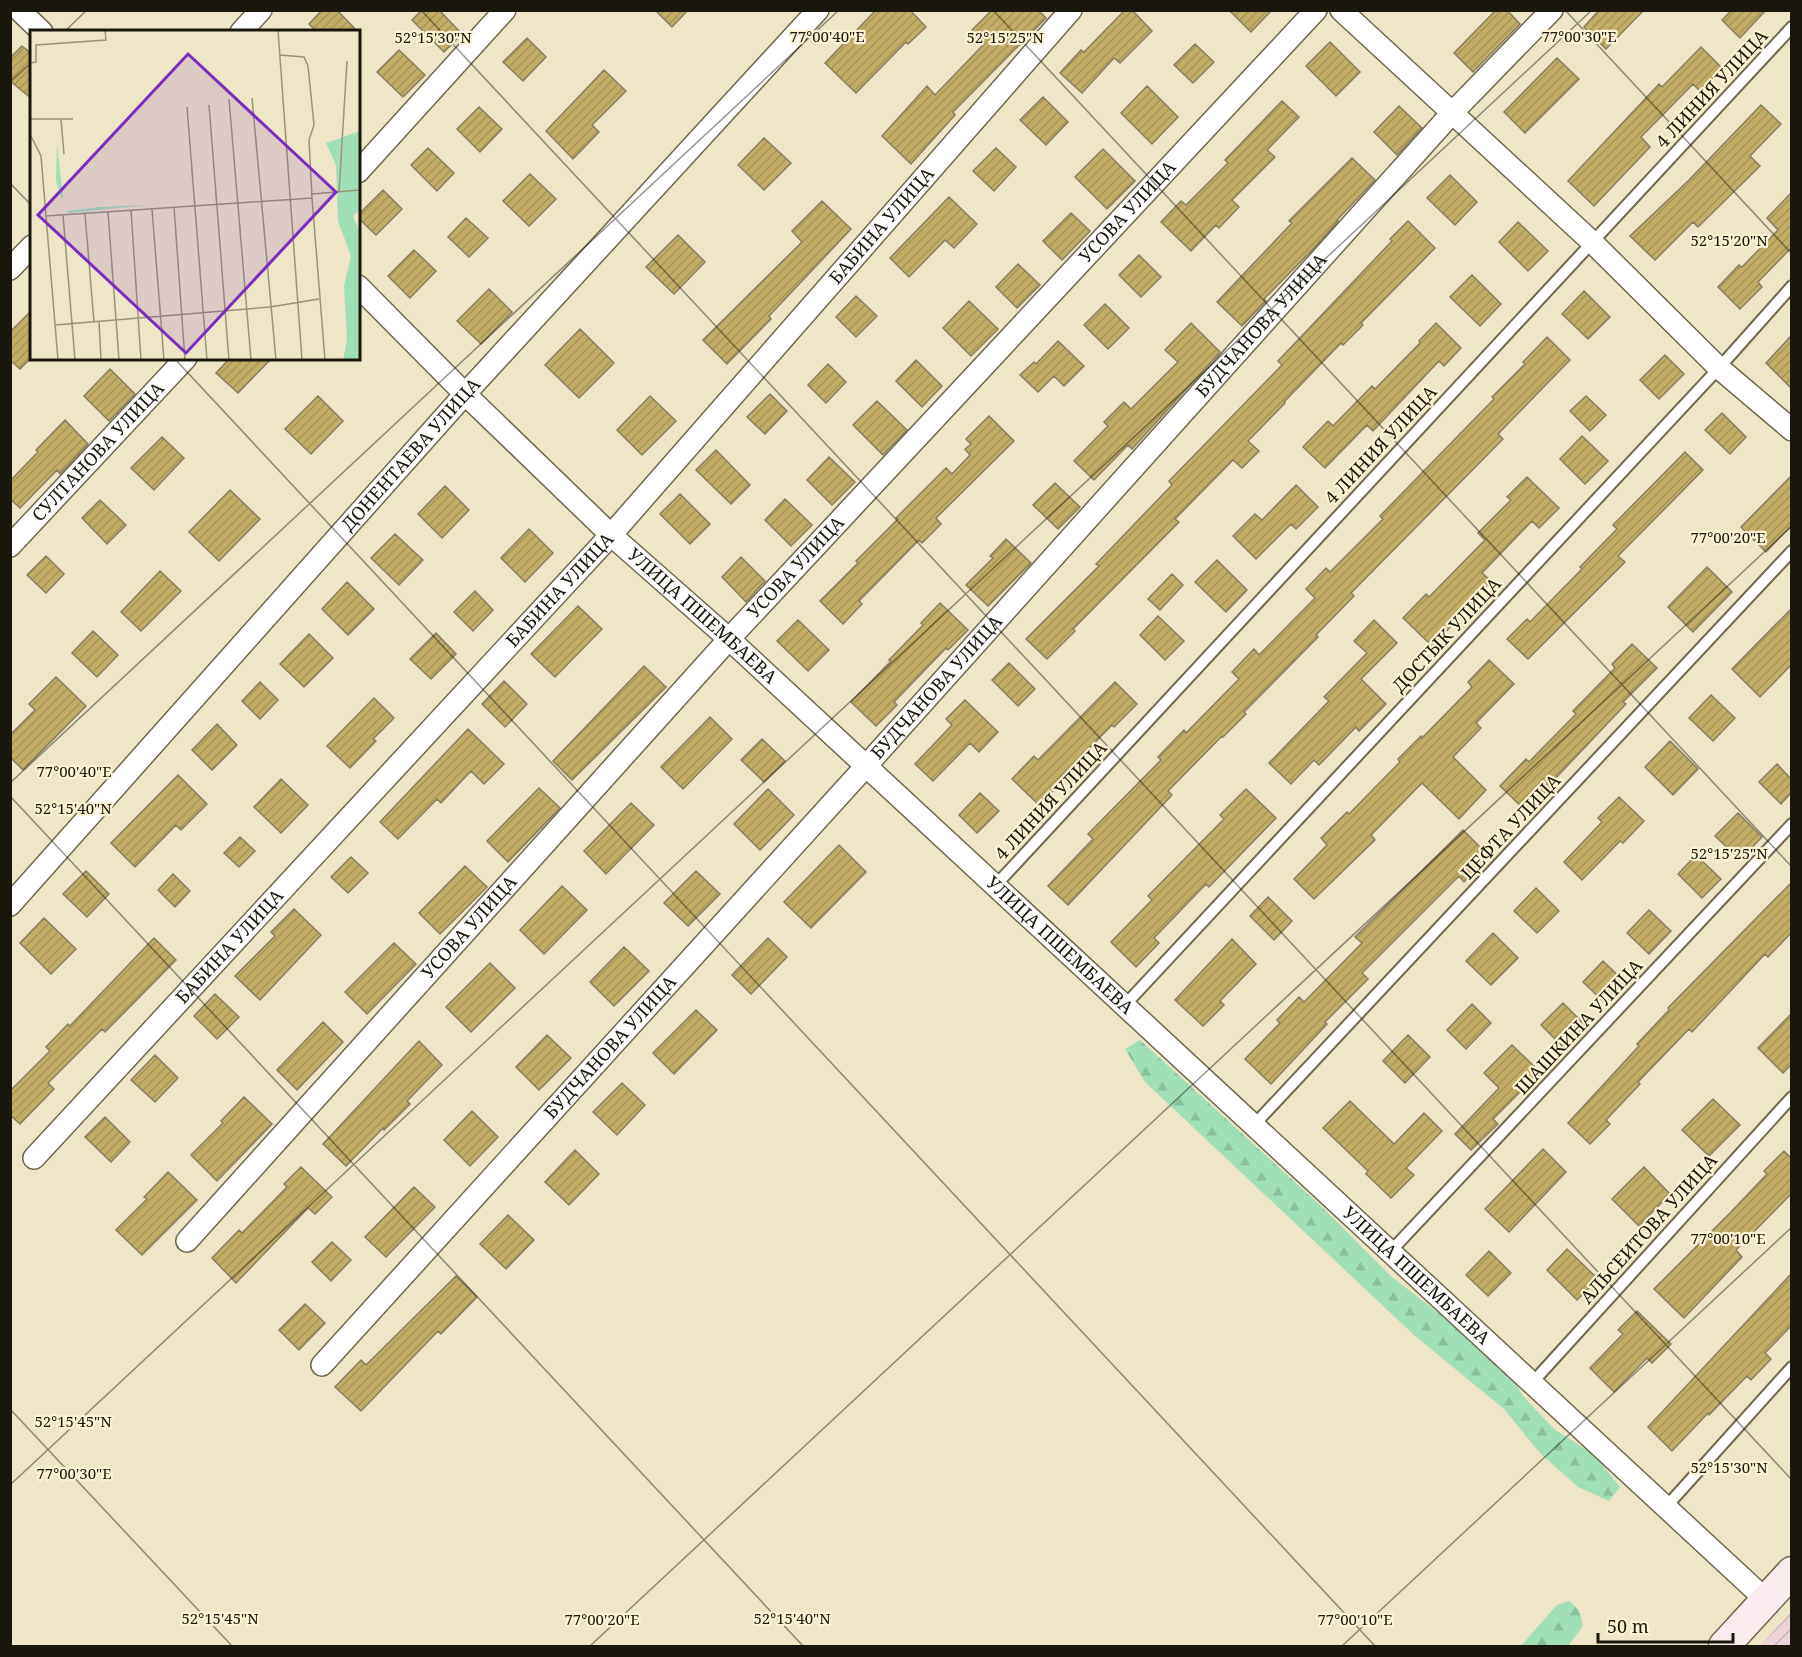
<svg xmlns="http://www.w3.org/2000/svg" width="1802" height="1657" viewBox="0 0 1802 1657" font-family="'Noto Serif',serif">
	<style>
		.industrial { fill: url(#industrial-furrows) }
		.forest { fill: url(#forest-firs) }
		.building { fill: url(#building-hatch); stroke: #877e62; stroke-width: 1.5 }
		.lines { fill: none; stroke-linecap: round; stroke-linejoin: round }
		.lane-casing { stroke: #71684d; stroke-width: 14 }
		.street-casing { stroke: #71684d; stroke-width: 24 }
		.secondary-casing { stroke: #71684d; stroke-width: 33 }
		.lane { stroke: #fff; stroke-width: 10 }
		.street { stroke: #fff; stroke-width: 21 }
		.secondary { stroke: #faecee; stroke-width: 30 }
		.ticks { fill: none; stroke: #19160b; stroke-width: 1.5; stroke-opacity: 0.45 }
		.labels { text-anchor: middle; stroke-width: 4.5; stroke-linejoin: round; paint-order: stroke }
		.street-label { font-size: 18px; fill: #19160b; stroke: #fcf2d4 }
		.inset-road { fill: none; stroke: #99927c; stroke-width: 1.5 }
		.view { fill: #7b2cbf; fill-opacity: 0.15; stroke: #7b2cbf; stroke-width: 3 }
		.inset-edge { fill: none; stroke: #19160b; stroke-width: 3 }
		.ticks-label { font-size: 15px; text-anchor: middle; fill: #19160b; stroke: #fcf2d4; stroke-width: 4.5; stroke-linejoin: round; paint-order: stroke }
	</style>
	<defs>
		<pattern id="industrial-furrows" width="10" height="10" patternUnits="userSpaceOnUse" patternTransform="scale(1.5)"><rect width="10" height="10" fill="#eed3d9"/><path d="M-1 1l2-2M0 10L10 0M9 11l2-2" fill="none" stroke="#ccb4b9"/></pattern>
		<pattern id="forest-firs" width="22" height="20" patternUnits="userSpaceOnUse" patternTransform="scale(1.5)"><rect width="22" height="20" fill="#a1dfb7"/><path d="M5 1l3.5 6h-7zM16 11l3.5 6h-7z" fill="#8abf9c"/></pattern>
		<pattern id="building-hatch" width="6" height="6" patternUnits="userSpaceOnUse" patternTransform="scale(1.5)"><rect width="6" height="6" fill="#c4ad67"/><path d="M-1 1l2-2M0 6l6-6M5 7l2-2" fill="none" stroke="#a89458"/></pattern>
	</defs>
	<rect width="100%" height="100%" fill="#efe5c7"/>
	<path class="industrial" d="M1791 1612V1646H1760Z"/>
	<path class="forest" d="M1140 1040 1322 1207 1392 1277 1504 1364 1523 1396 1554 1429 1593 1454 1620 1487 1609 1501 1578 1487 1540 1453 1504 1409 1414 1335 1145 1082 1125 1049Z
		M1569 1601 1579 1610 1583 1626 1568 1646H1521L1557 1605Z"/>
	<path class="building" d="M322 10H337L358 32H317L309 24Z
		M422 10H439L462 34 444 52 412 20Z
		M655 10H688L672 27Z
		M876 10H910L926 27 908 44 906 42 856 93 825 63Z
		M992 10H1038L1046 18 953 112 955 115 911 164 882 136 927 86 935 95 985 43 972 30Z
		M1125 10H1132L1152 31 1120 63 1114 58 1082 93 1060 73 1081 50 1084 52Z
		M1229 10H1272L1251 32Z
		M1496 10H1507L1520 24 1473 72 1454 53Z
		M1599 10H1644L1606 49 1584 27Z
		M1732 10H1766L1740 38 1722 20Z
		M527 38 546 57 523 81 503 62Z
		M1330 42 1360 72 1336 96 1306 66Z
		M1195 44 1214 62 1193 83 1174 65Z
		M22 46 32 54V99L10 81V58Z
		M1701 47 1722 68 1700 91 1693 84 1641 137 1650 147 1594 206 1568 181 1659 84 1662 87Z
		M399 50 425 75 403 97 377 72Z
		M1557 58 1579 79 1525 133 1504 112Z
		M604 70 626 91 592 125 599 132 573 159 546 131Z
		M1147 86 1178 117 1152 144 1121 113Z
		M1043 97 1068 122 1046 145 1020 120Z
		M1282 101 1299 117 1267 150 1275 157 1232 200 1239 207 1219 228 1216 225 1191 251 1161 222 1181 201 1186 205 1228 163 1225 160Z
		M1761 105 1781 124 1750 156 1760 166 1698 227 1693 222 1655 260 1630 236 1688 181Z
		M1399 106 1422 128 1397 155 1374 132Z
		M479 107 502 129 480 152 457 129Z
		M764 138 791 163 764 190 738 165Z
		M428 148 454 173 437 191 411 165Z
		M996 148 1016 167 994 191 973 171Z
		M1103 149 1135 181 1107 209 1075 177Z
		M1352 158 1375 180 1337 220 1338 221 1315 247 1264 299 1266 301 1242 326 1217 302 1292 223 1289 221Z
		M530 174 556 199 529 226 503 201Z
		M1450 175 1477 202 1455 225 1427 198Z
		M383 190 402 209 376 235 358 218V215Z
		M1791 193V248L1758 282 1762 287 1740 309 1718 287 1739 265 1742 267 1778 230 1767 218Z
		M949 197 977 224 954 248 945 240 909 277 890 258Z
		M822 201 851 229 769 316 771 319 727 364 703 340 802 242 792 231Z
		M1071 213 1090 231 1062 260 1043 241Z
		M466 218 488 238 469 257 448 237Z
		M1408 221 1435 248 1361 323 1363 325 1343 345 1341 343 1284 402 1285 403 1248 441 1259 451 1242 468 1233 460 1175 519 1179 522 1073 629 1075 631 1047 659 1026 639 1099 566 1096 564 1172 485 1169 481 1282 365 1278 361 1392 241 1390 239Z
		M1518 222 1548 251 1528 271 1499 242Z
		M678 235 705 262 674 294 646 267Z
		M414 250 436 271 410 298 388 276Z
		M1139 255 1161 277 1141 297 1119 275Z
		M1018 264 1040 285 1017 308 996 287Z
		M1472 275 1501 304 1480 326 1450 297Z
		M489 289 512 312 481 344 457 321Z
		M1584 291 1610 317 1588 339 1562 314Z
		M856 296 877 316 856 337 836 317Z
		M969 301 998 329 971 356 943 328Z
		M1105 304 1129 328 1108 349 1084 325Z
		M32 310V357L20 369 10 360V332Z
		M1191 323 1220 352 1132 449 1128 445 1094 480 1074 461 1108 426 1104 422 1124 402 1131 409 1178 362 1165 350Z
		M1436 323 1461 348 1444 366 1439 361 1373 431 1367 425 1325 468 1303 447 1328 421 1333 426 1372 386 1375 389 1420 343 1419 341Z
		M580 329 614 363 579 398 545 365Z
		M1791 336V388L1766 363Z
		M1547 337 1570 360 1498 434 1503 439 1351 593 1354 596 1316 635 1318 637 1244 712 1246 714 1223 737 1222 736 1168 791 1172 795 1068 905 1048 886 1093 839 1088 834 1161 760 1158 757 1184 730 1186 733 1239 679 1232 672 1254 649 1259 655 1315 598 1306 589 1326 568 1330 572 1383 519 1380 516 1494 399 1492 397 1525 364 1523 362Z
		M1058 341 1084 366 1064 386 1054 376 1038 392 1020 375 1034 362 1036 364Z
		M1665 355 1684 374 1659 399 1640 380Z
		M230 358H272L238 393 216 373Z
		M916 360 942 386 922 407 896 381Z
		M828 364 846 382 826 403 808 385Z
		M110 369 135 394 109 421 84 396Z
		M770 394 787 411 765 434 747 417Z
		M318 396 343 421 311 454 285 429Z
		M650 396 676 421 642 455 617 430Z
		M1586 396 1606 415 1590 431 1570 411Z
		M877 401 907 430 883 455 853 425Z
		M1722 413 1746 437 1730 454 1705 430Z
		M989 416 1014 441 936 518 941 524 922 543 919 540 859 601 862 604 843 624 820 601 858 563 856 561 898 519 896 518 946 468 952 474 970 455 965 449 971 444 966 439Z
		M65 420 88 444 60 474 57 470 20 508 10 499V481L38 452 36 450Z
		M1582 436 1608 461 1585 484 1560 459Z
		M162 437 184 458 154 490 131 468Z
		M716 450 750 485 731 504 696 470Z
		M1685 452 1703 470 1618 556 1625 562 1528 659 1507 639 1527 619 1530 622 1582 569 1580 567 1617 529 1613 525Z
		M829 457 855 482 832 505 807 480Z
		M1791 476V526L1766 552 1741 527Z
		M1527 477 1559 508 1539 528 1532 521 1482 573 1491 581 1453 620 1455 622 1432 646 1403 618 1426 594 1429 597 1485 540 1478 533 1511 500 1507 497Z
		M1055 483 1080 507 1058 529 1033 505Z
		M1296 485 1318 507 1296 529 1291 524 1256 559 1233 536 1255 514 1262 520Z
		M445 486 469 510 442 538 418 514Z
		M230 490 260 519 219 561 189 532Z
		M680 494 710 524 690 544 660 514Z
		M785 499 812 525 791 546 765 520Z
		M100 500 126 525 107 544 82 518Z
		M529 529 553 553 525 582 501 558Z
		M395 534 423 560 399 585 371 558Z
		M1006 539 1031 563 988 606 966 585 993 558 990 556Z
		M46 556 64 574 46 593 27 575Z
		M741 557 765 581 746 602 722 577Z
		M1217 560 1247 590 1226 612 1195 582Z
		M1707 567 1732 592 1693 632 1668 607Z
		M160 571 181 591 141 631 121 612Z
		M1172 574 1183 585 1160 610 1148 599Z
		M347 582 374 609 348 635 322 609Z
		M475 591 493 610 473 631 454 612Z
		M940 603 968 630 948 650 946 648 894 702 897 705 876 726 851 702 891 661 889 660 923 625 921 623Z
		M578 606 602 629 555 677 531 654Z
		M1791 609V665L1760 697 1732 669Z
		M1158 616 1184 641 1165 660 1140 635Z
		M798 620 829 650 808 671 777 641Z
		M1374 620 1397 643 1361 679 1386 704 1359 731 1356 727 1319 765 1314 760 1291 784 1269 763 1329 701 1324 697 1367 653 1354 641Z
		M93 631 118 655 97 677 72 653Z
		M436 633 456 654 431 679 410 659Z
		M309 634 333 658 304 687 280 664Z
		M1632 644 1657 668 1623 702 1626 704 1551 783 1552 785 1526 811 1500 786 1526 759 1529 762 1576 714 1573 711 1615 668 1612 664Z
		M1489 660 1514 684 1476 723 1481 728 1453 757 1486 790 1459 819 1422 783 1371 835 1375 840 1314 899 1294 879 1327 845 1321 838 1347 812 1349 814 1400 762 1398 759 1421 736 1422 738 1472 687 1468 682Z
		M1009 663 1035 689 1018 706 992 680Z
		M644 666 666 687 572 780 553 761Z
		M56 677 86 706 23 770 10 757V735L35 710 29 704Z
		M504 681 527 704 505 727 482 704Z
		M260 682 278 700 260 719 242 701Z
		M1115 682 1137 704 1114 727 1112 725 1058 780 1061 783 1039 805 1012 779 1034 756 1038 760Z
		M1711 695 1735 718 1713 741 1689 718Z
		M374 698 394 718 373 739 376 741 350 768 327 746Z
		M965 700 998 732 979 752 970 743 933 781 915 764 952 725 946 719Z
		M710 717 732 739 683 789 661 767Z
		M217 724 237 745 212 770 192 750Z
		M468 729 504 764 484 784 471 771 441 803 437 799 398 839 380 822Z
		M762 739 785 761 764 782 741 760Z
		M1670 741 1698 769 1673 795 1645 767Z
		M1777 764 1791 779V793L1781 804 1759 782Z
		M178 775 207 804 181 830 176 825 135 867 111 843Z
		M281 779 308 805 281 833 254 807Z
		M539 788 560 808 508 862 487 841Z
		M768 789 794 815 760 850 734 824Z
		M1246 789 1276 818 1209 887 1206 884 1154 938 1159 943 1136 967 1111 942 1152 900 1148 896 1224 819 1220 815Z
		M980 793 999 811 977 833 959 815Z
		M1619 797 1644 821 1623 843 1620 841 1582 880 1564 862 1602 822 1598 818Z
		M631 803 654 825 606 874 584 851Z
		M1738 813 1762 837 1740 860 1715 836Z
		M1463 830 1489 856 1464 882 1459 876 1362 973 1368 979 1325 1022 1327 1024 1271 1084 1245 1059 1280 1023 1277 1020 1299 997 1304 1002 1362 943 1355 937Z
		M240 837 255 851 239 867 224 853Z
		M839 845 866 872 811 928 784 902Z
		M1696 855 1721 879 1702 898 1678 874Z
		M351 857 368 873 348 893 331 877Z
		M465 866 487 887 440 934 419 913Z
		M86 871 109 894 87 917 63 894Z
		M696 871 720 894 688 926 664 903Z
		M173 874 190 891 175 907 158 890Z
		M1791 883V933L1768 957 1765 954 1692 1032 1689 1029 1638 1082 1640 1084 1606 1120 1610 1124 1590 1144 1568 1123 1639 1046 1637 1044 1669 1010 1668 1008Z
		M562 886 587 910 544 954 520 930Z
		M1536 888 1559 911 1537 933 1514 911Z
		M1268 897 1292 921 1274 940 1250 916Z
		M294 909 321 935 260 1000 235 976 275 936 271 932Z
		M1649 910 1671 931 1649 954 1627 933Z
		M44 918 76 949 51 974 20 943Z
		M1493 933 1518 958 1491 985 1466 961Z
		M154 938 176 960 105 1032 102 1029 48 1083 54 1089 20 1124 10 1115V1091L50 1051 46 1047 68 1024 70 1026Z
		M768 938 787 957 751 994 732 975Z
		M1232 939 1256 964 1220 1001 1224 1005 1203 1026 1175 1000Z
		M394 943 416 964 367 1014 345 992Z
		M624 947 649 971 614 1006 590 982Z
		M1603 961 1625 982 1605 1003 1583 982Z
		M490 963 515 988 471 1032 446 1007Z
		M215 994 239 1017 217 1039 194 1016Z
		M1563 1003 1587 1027 1565 1049 1541 1025Z
		M1472 1004 1491 1023 1466 1049 1447 1030Z
		M696 1010 717 1030 674 1074 653 1053Z
		M1791 1014V1065L1783 1073 1758 1048Z
		M323 1022 343 1042 297 1090 277 1070Z
		M547 1035 571 1058 539 1090 516 1067Z
		M1408 1035 1430 1057 1405 1083 1383 1061Z
		M419 1041 442 1065 407 1101 410 1104 384 1130 383 1128 346 1166 323 1144Z
		M1512 1045 1540 1072 1493 1119 1498 1124 1471 1150 1455 1134 1499 1088 1484 1073Z
		M155 1055 178 1078 155 1102 131 1080Z
		M622 1083 645 1105 617 1135 593 1112Z
		M244 1097 272 1124 217 1181 191 1155 223 1123 221 1121Z
		M1713 1099 1740 1125 1709 1156 1682 1130Z
		M1350 1101 1394 1144 1424 1113 1442 1131 1406 1168 1414 1175 1391 1198 1366 1174 1368 1171 1323 1128Z
		M472 1111 498 1137 470 1166 444 1140Z
		M105 1117 130 1142 111 1162 85 1137Z
		M1543 1149 1566 1172 1509 1232 1485 1209Z
		M575 1150 599 1174 569 1205 545 1182Z
		M1784 1151 1791 1158V1194L1736 1250 1742 1257 1684 1318 1654 1289 1731 1212 1767 1174 1764 1171Z
		M301 1167 332 1197 315 1214 308 1208 236 1283 212 1258 239 1230 242 1233 287 1187 284 1184Z
		M1644 1167 1670 1194 1639 1226 1612 1199Z
		M168 1172 197 1200 142 1255 116 1230 147 1199 144 1197Z
		M414 1187 435 1207 386 1257 365 1237Z
		M508 1215 534 1240 506 1269 480 1244Z
		M332 1242 351 1260 331 1281 312 1262Z
		M1567 1249 1598 1279 1577 1300 1547 1270Z
		M1489 1251 1511 1273 1488 1296 1466 1275Z
		M1791 1274V1326L1765 1353 1771 1359 1751 1380 1747 1376 1709 1415 1708 1413 1672 1451 1648 1427Z
		M456 1276 477 1297 441 1334 438 1331 361 1411 335 1387 361 1360 366 1365Z
		M305 1304 325 1323 299 1350 279 1330Z
		M1637 1311 1671 1344 1652 1363 1647 1358 1614 1392 1590 1368 1623 1334 1618 1330Z"/>
	<g class="lines">
		<defs>
			<path id="lane" d="M995 886 1792 27
				M1125 1005 1719 368 1792 286
				M1254 1125 1792 551
				M1390 1252 1792 824
				M1532 1383 1792 1097
				M1666 1507 1792 1367"/>
			<g id="street">
				<path d="M19 10 42 32"/>
				<path d="M1341 10 1592 242 1719 368 1792 430"/>
				<path d="M241 32 261 10"/>
				<path d="M358 172 505 10"/>
				<path d="M10 269 32 246"/>
				<path id="s1" d="M358 286 465 394 611 535 729 639 1766 1600"/>
				<path id="s2" d="M10 546 186 358"/>
				<path id="s3" d="M10 905 465 394 818 10"/>
				<path id="s4" d="M34 1158 611 535 1071 10"/>
				<path id="s5" d="M187 1241 729 639 1316 10"/>
				<path id="s6" d="M322 1365 866 766 1452 113 1552 10"/>
			</g>
			<path id="secondary" d="M1724 1646 1792 1572"/>
		</defs>
		<use href="#lane" class="lane-casing"/>
		<use href="#street" class="street-casing"/>
		<use href="#secondary" class="secondary-casing"/>
		<use href="#lane" class="lane"/>
		<use href="#street" class="street"/>
		<use href="#secondary" class="secondary"/>
	</g>
	<path class="ticks" d="M421 10 1792 1480M993 10 1792 867M1565 10 1792 254M64 32 87 10M10 82 32 62M10 183 32 206M174 358 1375 1646M10 783 839 10M10 796 803 1646M10 1409 232 1646M10 1485 1592 10M590 1646 1792 526M1342 1646 1792 1227"/>
	<g class="labels">
		<g class="street-label">
			<text transform="translate(1712 89) rotate(-47)" y="6">4 ЛИНИЯ УЛИЦА</text>
			<text dy="6" stroke="none"><textPath href="#s5" startOffset="1394">УСОВА УЛИЦА</textPath></text>
			<text dy="6" stroke="none"><textPath href="#s4" startOffset="1260">БАБИНА УЛИЦА</textPath></text>
			<text dy="6" stroke="none"><textPath href="#s6" startOffset="1401">БУДЧАНОВА УЛИЦА</textPath></text>
			<text transform="translate(1381 445) rotate(-47)" y="6">4 ЛИНИЯ УЛИЦА</text>
			<text dy="6" stroke="none"><textPath href="#s2" startOffset="129">СУЛТАНОВА УЛИЦА</textPath></text>
			<text dy="6" stroke="none"><textPath href="#s3" startOffset="603">ДОНЕНТАЕВА УЛИЦА</textPath></text>
			<text dy="6" stroke="none"><textPath href="#s5" startOffset="908">УСОВА УЛИЦА</textPath></text>
			<text dy="6" stroke="none"><textPath href="#s4" startOffset="774">БАБИНА УЛИЦА</textPath></text>
			<text dy="6" stroke="none"><textPath href="#s1" startOffset="477">УЛИЦА ПШЕМБАЕВА</textPath></text>
			<text transform="translate(1447 635) rotate(-47)" y="6">ДОСТЫК УЛИЦА</text>
			<text dy="6" stroke="none"><textPath href="#s6" startOffset="915">БУДЧАНОВА УЛИЦА</textPath></text>
			<text transform="translate(1051 801) rotate(-47)" y="6">4 ЛИНИЯ УЛИЦА</text>
			<text transform="translate(1511 827) rotate(-47)" y="6">ЦЕФТА УЛИЦА</text>
			<text dy="6" stroke="none"><textPath href="#s5" startOffset="422">УСОВА УЛИЦА</textPath></text>
			<text dy="6" stroke="none"><textPath href="#s1" startOffset="963">УЛИЦА ПШЕМБАЕВА</textPath></text>
			<text dy="6" stroke="none"><textPath href="#s4" startOffset="288">БАБИНА УЛИЦА</textPath></text>
			<text transform="translate(1579 1027) rotate(-47)" y="6">ШАШКИНА УЛИЦА</text>
			<text dy="6" stroke="none"><textPath href="#s6" startOffset="429">БУДЧАНОВА УЛИЦА</textPath></text>
			<text transform="translate(1649 1229) rotate(-48)" y="6">АЛЬСЕИТОВА УЛИЦА</text>
			<text dy="6" stroke="none"><textPath href="#s1" startOffset="1449">УЛИЦА ПШЕМБАЕВА</textPath></text>
		</g>
	</g>
	<g transform="translate(30 30)">
		<rect width="330" height="330" fill="#efe5c7"/>
		<path d="M330 101V179L323 186 330 202V330H313L317 310 314 256 321 226 308 191 306 135 296 113Z" fill="#a1dfb7"/>
		<path d="M27 114 33 167 32 169 26 152ZM118 175 38 183V181L69 177Z" fill="#a1dfb7"/>
		<path class="inset-road" d="M248 0 272 330M250 25 274 27 278 36 284 95 279 110 282 168 295 330M0 33 6 32V15L76 10 75 0M222 68 246 330M199 69 221 330M179 75 199 330M157 77 177 330M0 89H43M31 90 34 124M0 104 11 126 28 330M309 162 317 31M282 164 330 160M144 177 155 330M122 179 134 330M101 180 111 330M78 182 89 330M55 184 64 292M33 185 45 330M16 186 282 168M69 291 71 330M25 295 240 277 289 269"/>
		<path class="view" d="M158 24 306 162 156 323 8 185Z"/>
		<rect width="330" height="330" class="inset-edge"/>
	</g>
	<g class="ticks-label">
		<text x="827" y="42">77°00'40"E</text>
		<text x="1579" y="42">77°00'30"E</text>
		<text x="433" y="43">52°15'30"N</text>
		<text x="1005" y="43">52°15'25"N</text>
		<text x="1729" y="246">52°15'20"N</text>
		<text x="1728" y="543">77°00'20"E</text>
		<text x="74" y="777">77°00'40"E</text>
		<text x="73" y="814">52°15'40"N</text>
		<text x="1729" y="859">52°15'25"N</text>
		<text x="1728" y="1244">77°00'10"E</text>
		<text x="73" y="1427">52°15'45"N</text>
		<text x="1729" y="1473">52°15'30"N</text>
		<text x="74" y="1479">77°00'30"E</text>
		<text x="220" y="1624">52°15'45"N</text>
		<text x="792" y="1624">52°15'40"N</text>
		<text x="602" y="1625">77°00'20"E</text>
		<text x="1355" y="1625">77°00'10"E</text>
	</g>
	<rect width="1802" height="1657" fill="none" stroke="#19160b" stroke-width="24"/>
	<path d="M1598 1633v9h135v-9" fill="none" stroke="#19160b" stroke-width="3"/>
	<text x="1607" y="1633" font-size="18" fill="#19160b" stroke="#fcf2d4" stroke-width="4.5" paint-order="stroke">50 m</text>
</svg>
